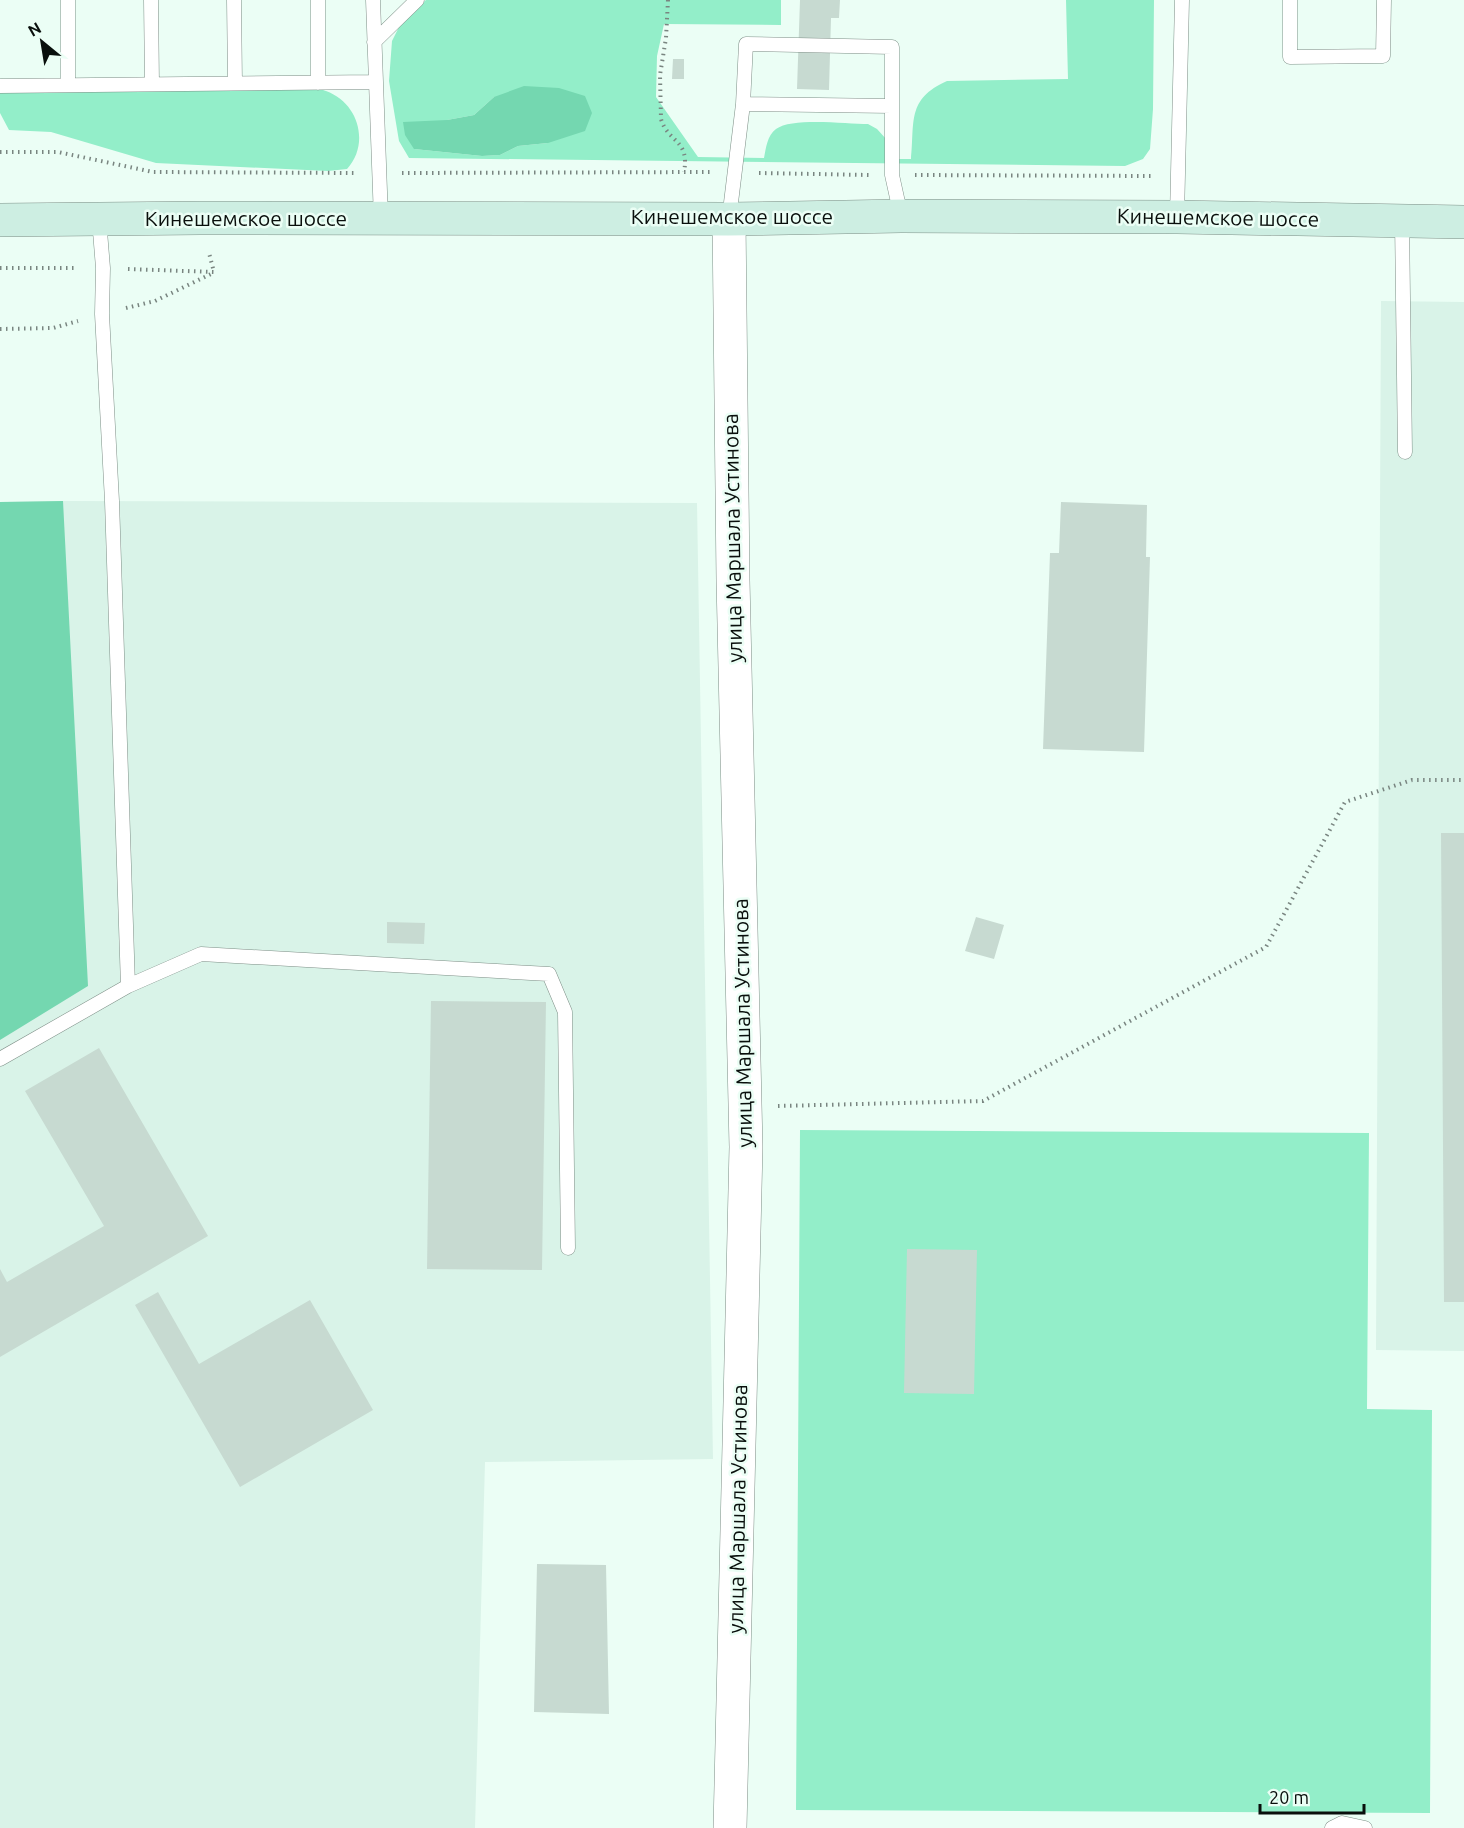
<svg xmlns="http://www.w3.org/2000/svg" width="1464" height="1828" viewBox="0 0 1464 1828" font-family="Ubuntu,sans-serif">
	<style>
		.built { fill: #d9f3e8 }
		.green { fill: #93eec9; fill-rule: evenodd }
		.forest { fill: #74d7b0 }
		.building { fill: #c7dad1 }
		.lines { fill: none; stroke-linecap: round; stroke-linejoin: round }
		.service-casing { stroke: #7e8f87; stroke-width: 15 }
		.tertiary-casing { stroke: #7e8f87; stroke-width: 34 }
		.secondary-casing { stroke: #7e8f87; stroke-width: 34 }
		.path { stroke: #798580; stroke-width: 4; stroke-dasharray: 1.5 4.5; stroke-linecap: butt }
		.service { stroke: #fff; stroke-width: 14 }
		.tertiary { stroke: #fff; stroke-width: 33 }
		.secondary { stroke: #cdeee2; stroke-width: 33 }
		.labels { text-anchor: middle; stroke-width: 5; stroke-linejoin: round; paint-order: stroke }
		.street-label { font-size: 21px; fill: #090f0c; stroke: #ebfef5 }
	</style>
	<rect width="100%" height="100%" fill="#ebfef5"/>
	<path class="built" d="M1381 301 1464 302V1351L1376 1350Z
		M63 501 697 503 713 1459 485 1462 475 1828H0V502Z"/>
	<path class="green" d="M426 0H781V25L664 24 657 56 656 97 698 157 764 158C766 148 767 136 776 129 792 117 847 124 868 124L877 129 887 140 886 159H911C915 123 906 99 947 81L1068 79 1066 0H1154L1153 109 1150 149 1143 159 1125 166 409 158 399 141 389 81 392 41 401 23ZM494 97 548 143 518 146 500 155 482 156 414 149 447 120 474 115Z
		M288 89C299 90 315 87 326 91 359 103 370 144 347 169L328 171 156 163 51 132 9 130 0 113V91Z
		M800 1130 1369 1133 1367 1409 1432 1410 1430 1813 796 1810Z"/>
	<path class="forest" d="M524 86 559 88 585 96 592 113 585 131 548 143 518 146 500 155 482 156 414 149 405 135 403 122 447 120 474 115 494 97Z
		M63 501 88 986 0 1040V502Z"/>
	<path class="building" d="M800 0H840L839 18H831L829 90 797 89Z
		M673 59H684V79H672Z
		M1061 502 1147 505 1146 557H1150L1144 752 1043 749 1050 553H1059Z
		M1441 833H1464V1302H1444Z
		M976 917 1004 925 994 959 965 951Z
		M387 922 425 923 424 944 387 943Z
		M431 1001 546 1002 542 1270 427 1269Z
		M99 1048 208 1236 0 1357V1269L7 1282 104 1226 25 1091Z
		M907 1249 977 1250 974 1394 904 1393Z
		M158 1292 199 1364 310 1300 373 1410 240 1487 135 1305Z
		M537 1564 606 1565 609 1714 534 1712Z"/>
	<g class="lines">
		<defs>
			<path id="service" d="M68 0V85
				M151 0 152 84
				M234 0 235 83
				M318 0V83
				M373 0 381 219
				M1290 0V57L1383 56 1384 0
				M374 42 417 0
				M0 86 375 82
				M743 104 892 106
				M1177 217 1182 0
				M729 219 743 104 746 44 892 47V175L901 216
				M1402 221 1405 452
				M128 986 201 954 549 974 565 1012 568 1248
				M0 1059 128 986 112 501 102 314 103 268 99 219
				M1332 1828 1342 1823 1365 1828"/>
			<path id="tertiary" d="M729 219 733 580 746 1147 730 1828"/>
			<path id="secondary" d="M0 220 200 218 729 219 901 216 1177 217 1464 222"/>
		</defs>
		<use href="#service" class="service-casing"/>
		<use href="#tertiary" class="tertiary-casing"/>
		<use href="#secondary" class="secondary-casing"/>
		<path class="path" d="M668 0 666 38 660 75 661 119C668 143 690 139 684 172
			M0 152H58L153 172 356 173
			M402 173 710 172
			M759 173 869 175
			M915 175 1154 176
			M0 268H78
			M128 269 214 272 209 253
			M126 308 155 301 213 273
			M0 329 53 328 78 321
			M778 1106 983 1101 1266 947 1345 802 1412 780H1464"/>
		<use href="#service" class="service"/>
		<use href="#tertiary" class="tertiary"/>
		<use href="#secondary" class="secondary"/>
	</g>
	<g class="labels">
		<g class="street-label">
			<text x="732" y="224">Кинешемское шоссе</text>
			<text transform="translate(1218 218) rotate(1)" y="7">Кинешемское шоссе</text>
			<text x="246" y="226">Кинешемское шоссе</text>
			<text transform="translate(733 538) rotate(-91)" y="7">улица Маршала Устинова</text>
			<text transform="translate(743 1023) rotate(-91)" y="7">улица Маршала Устинова</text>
			<text transform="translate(738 1509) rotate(-89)" y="7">улица Маршала Устинова</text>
		</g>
	</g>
	<g transform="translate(42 42) rotate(330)" stroke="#ebfef5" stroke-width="4.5" paint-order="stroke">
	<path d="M0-4.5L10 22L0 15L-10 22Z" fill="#090f0c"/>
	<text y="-9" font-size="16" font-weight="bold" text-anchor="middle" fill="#090f0c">N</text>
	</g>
	<path d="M1260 1804v9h104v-9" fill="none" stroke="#090f0c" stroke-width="3"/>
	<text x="1269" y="1804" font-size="18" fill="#090f0c" stroke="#ebfef5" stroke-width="4.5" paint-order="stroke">20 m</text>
</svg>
